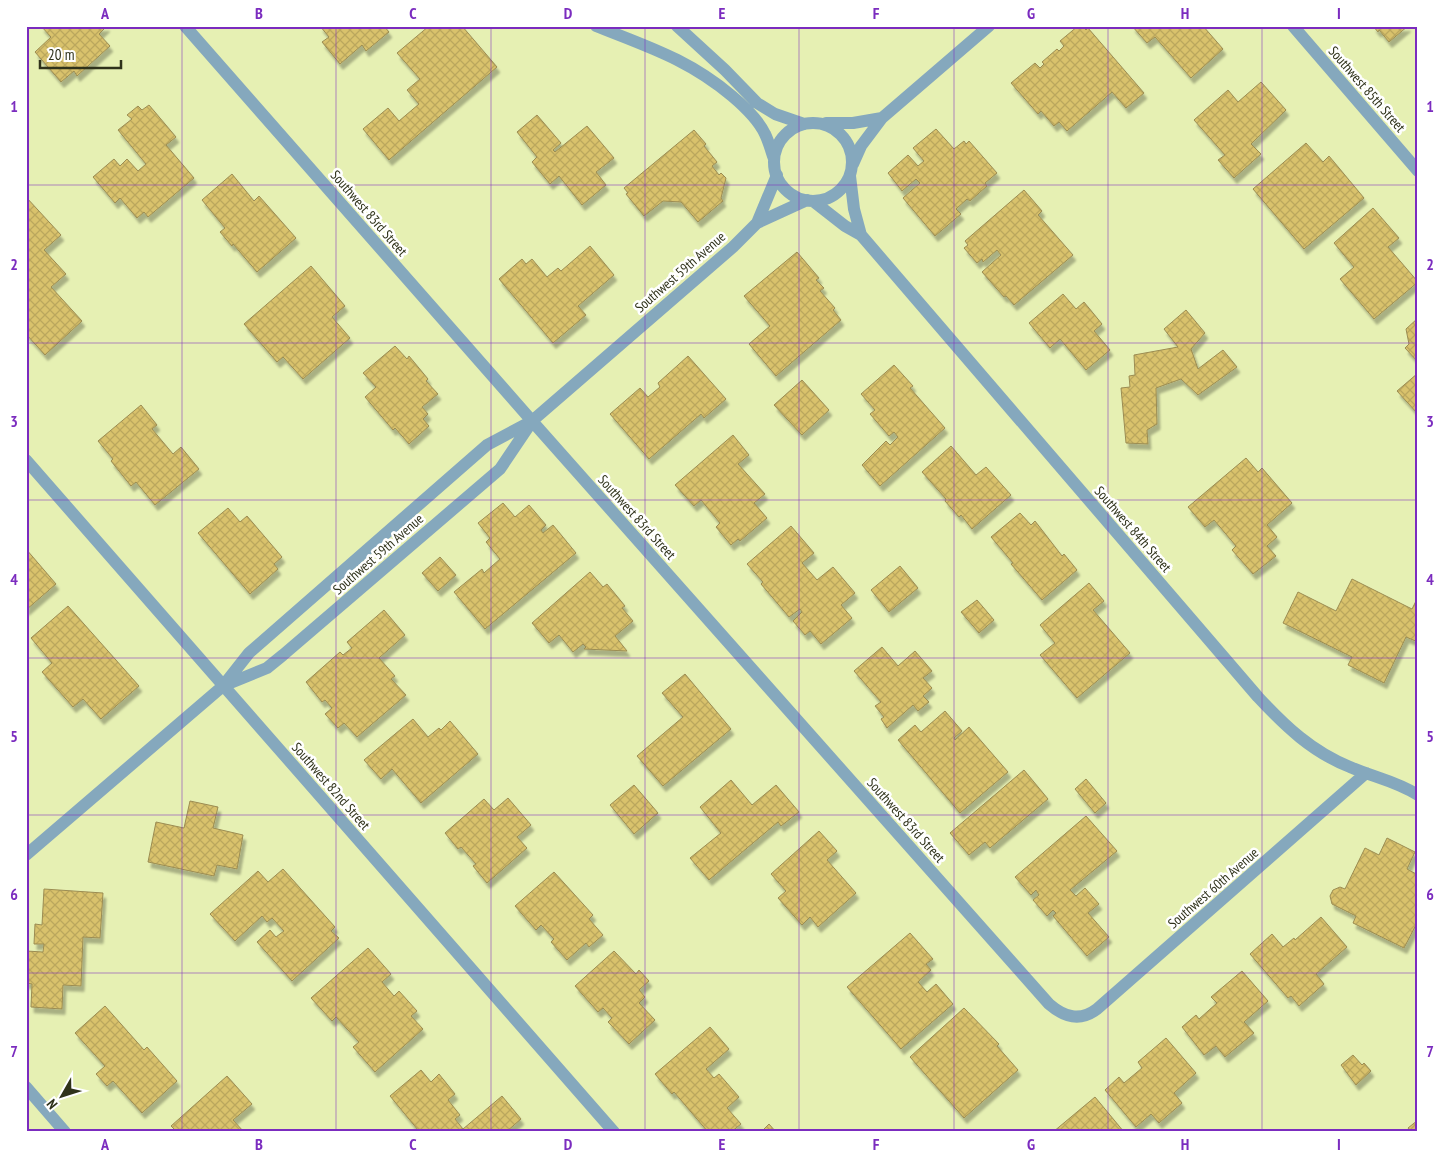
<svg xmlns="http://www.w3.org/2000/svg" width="1444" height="1158" viewBox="0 0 1444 1158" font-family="'PT Sans Narrow',sans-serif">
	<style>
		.building { fill: url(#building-cross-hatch); stroke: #9b8c52; filter: url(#shadow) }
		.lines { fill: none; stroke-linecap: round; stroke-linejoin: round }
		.street { stroke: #85a8bd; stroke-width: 12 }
		.grid { fill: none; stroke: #7b2cbf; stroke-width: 1; stroke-opacity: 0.55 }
		.labels { text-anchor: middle; stroke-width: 5; stroke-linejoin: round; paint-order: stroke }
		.street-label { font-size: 14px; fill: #2f321a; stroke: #fff }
		.neatline { fill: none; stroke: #7b2cbf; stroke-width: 2 }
		.grid-label { font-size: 16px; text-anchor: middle; font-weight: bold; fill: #7b2cbf }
	</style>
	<defs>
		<pattern id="building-cross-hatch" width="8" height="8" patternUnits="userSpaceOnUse" patternTransform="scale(1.25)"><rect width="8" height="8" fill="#d9c26c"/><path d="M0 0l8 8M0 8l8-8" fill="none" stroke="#bba75d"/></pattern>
		<filter id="shadow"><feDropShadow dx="3" dy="5.5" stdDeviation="1" flood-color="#0004"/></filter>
	</defs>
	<rect width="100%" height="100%" fill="#e6f0b3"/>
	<path class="building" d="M41 26H107L99 34 110 46 77 76 74 71 61 82 35 52 51 37Z
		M320 26H384L389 32 366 51 362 45 340 64 322 42 329 37Z
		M429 26H462L497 67 389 160 363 129 388 108 399 121 419 104 407 90 420 79 397 53Z
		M1078 26H1082L1086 30 1088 28 1144 93 1126 108 1112 92 1067 131 1059 122 1054 126 1041 111 1038 114 1011 83 1035 63 1040 68 1044 64 1042 62 1057 49 1059 51 1064 46 1060 41Z
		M1132 26H1203L1223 49 1191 78 1155 37 1147 43Z
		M1373 26H1408L1389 42 1379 30 1378 32Z
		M1261 82 1286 110 1251 144 1261 154 1234 178 1218 160 1225 155 1194 120 1228 90 1238 102Z
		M149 105 176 137 166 145 194 178 148 217 144 212 137 218 120 198 115 203 93 177 114 159 120 166 127 159 138 171 146 164 118 130 132 119 127 115 138 106 142 110Z
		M537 115 561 143 553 150 555 152 587 126 614 158 596 172 606 185 582 205 559 176 550 184 532 162 537 157 517 132Z
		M936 129 954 149 964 141 966 144 969 141 997 173 985 183 987 186 970 201 967 199 956 209 961 214 935 236 903 198 920 183 916 179 902 191 888 173 908 155 918 166 924 161 913 148Z
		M694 130 706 144 704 146 717 162 712 166 719 175 721 173 726 178 721 198 723 201 698 222 681 202 663 201 644 216 626 194 628 193 624 188Z
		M1306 143 1323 162 1329 156 1364 198 1304 249 1253 189Z
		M232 174 254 201 259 196 296 238 257 272 233 244 232 246 220 232 225 228 202 200Z
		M1024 190 1042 211 1038 215 1073 255 1014 305 1006 296 1004 297 982 272 1001 255 997 250 983 262 982 259 977 263 964 248 968 245 965 241Z
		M26 197 61 235 44 250 66 274 51 287 82 321 45 355 26 334Z
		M1373 208 1399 238 1388 247 1418 282 1374 319 1340 279 1354 267 1334 243Z
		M590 246 614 275 578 306 586 315 553 343 499 279 522 259 526 264 532 259 547 277 558 268 561 271Z
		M797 252 819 278 816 280 824 288 820 291 835 308 833 310 841 320 776 376 749 344 770 326 744 296Z
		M311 266 345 306 332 317 350 338 303 379 283 357 277 362 244 324Z
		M1063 294 1076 309 1084 302 1102 324 1094 331 1110 350 1086 370 1060 339 1050 348 1029 323Z
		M1186 310 1205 333 1191 349 1198 369 1223 350 1237 367 1198 395 1181 379 1156 388 1157 424 1147 430 1148 444 1126 443 1121 388 1130 387 1129 376 1135 375 1134 355 1178 347 1164 329Z
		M1418 318V362L1405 348 1409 344 1406 329Z
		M395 346 407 359 409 356 428 379 426 381 438 394 422 407 428 414 423 419 429 426 409 444 395 428 393 430 365 397 376 387 363 373Z
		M688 356 726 399 704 418 701 414 649 459 610 414 640 388 648 397 660 387 658 383Z
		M894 365 913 386 910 388 945 428 880 486 862 465 886 441 890 445 898 437 894 432 889 436 870 414 875 410 861 394Z
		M1418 373V412L1417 413 1397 391Z
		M802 380 829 410 802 435 774 405Z
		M141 405 157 425 152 429 173 454 181 447 199 469 155 505 136 482 131 486 111 461 113 459 98 441Z
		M733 435 749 455 738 464 765 494 754 503 767 518 740 541 738 539 731 545 716 527 720 523 701 500 694 506 675 485Z
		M951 446 976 475 986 467 1011 495 972 529 961 515 959 517 945 501 946 499 922 472Z
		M1246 458 1258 472 1262 468 1292 503 1267 525 1277 537 1267 546 1276 556 1253 574 1232 550 1236 546 1214 520 1205 527 1188 507Z
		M503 503 515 517 529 505 546 525 541 530 543 533 553 525 576 553 485 629 454 592 482 569 484 573 500 559 486 542 490 538 478 523Z
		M228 508 240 522 247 516 282 557 274 564 278 569 250 594 198 533Z
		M1020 513 1031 525 1035 521 1062 556 1064 554 1077 570 1042 600 1011 564 1013 563 991 537Z
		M791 526 814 553 802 563 817 580 833 567 855 593 841 605 852 618 821 644 810 631 805 635 793 621 802 612 800 609 789 617 761 584 763 582 747 564Z
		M26 549 56 584 26 610Z
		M440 557 456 575 438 591 422 573Z
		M900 566 918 588 889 612 871 590Z
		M590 572 603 587 607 584 625 606 622 608 633 621 615 636 627 651 584 649 586 647 583 644 573 652 559 635 549 643 532 623Z
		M1352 579 1412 609 1416 601 1418 602V642L1406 637 1384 683 1348 665 1352 657 1283 623 1298 592 1336 611Z
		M1089 583 1104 601 1093 610 1130 653 1077 698 1040 655 1055 643 1040 625Z
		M977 600 994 620 979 633 961 612Z
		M68 606 139 686 101 719 83 699 73 707 42 672 52 663 31 638Z
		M384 610 405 635 379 658 395 676 391 679 406 695 357 737 344 723 338 728 325 714 332 708 325 700 322 702 306 682 340 652 343 655 352 648 347 642Z
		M882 647 898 666 915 651 932 671 923 678 932 688 923 696 929 702 918 711 913 705 887 728 881 719 884 717 875 706 881 702 854 671Z
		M685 674 731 729 663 786 637 756 683 717 662 693Z
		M945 711 962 731 954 738 955 740 969 727 1008 772 960 813 898 740 915 725 921 732Z
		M413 719 428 737 439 728 441 730 450 721 478 754 421 803 392 769 381 779 364 760Z
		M1024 770 1048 799 990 848 985 842 969 855 950 833Z
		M1086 779 1106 803 1095 813 1075 789Z
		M731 780 752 805 776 785 799 812 781 826 778 822 709 880 690 858 721 833 700 807Z
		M634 785 658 813 634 834 610 805Z
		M508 798 531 825 517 837 527 848 487 883 473 866 476 864 461 847 458 849 445 833 484 799 494 810Z
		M190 801 218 807 213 828 243 835 237 869 217 865 214 876 148 862 156 822 184 828Z
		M1086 816 1117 851 1070 890 1076 896 1085 888 1099 904 1088 913 1109 937 1087 956 1053 916 1056 913 1053 910 1047 916 1033 900 1039 895 1036 890 1031 895 1015 877Z
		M819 831 837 851 827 860 856 893 818 927 810 917 802 925 778 898 786 891 771 874Z
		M1387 838 1415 852 1407 869 1418 875V921L1404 948 1353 923 1356 916 1332 904 1330 896 1333 890 1340 887 1345 889 1365 848 1379 855Z
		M283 869 335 927 331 931 339 938 292 981 257 942 270 930 276 937 284 931 272 918 267 922 262 916 235 941 210 914 258 871 268 882Z
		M554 872 593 915 589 919 603 935 589 947 586 943 567 960 551 942 554 939 541 925 536 930 515 906Z
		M44 889 103 893 100 938 83 937 81 986 63 985 62 1009 31 1007 32 984 26 983V951L43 952 44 944H34L35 924 42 925Z
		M1321 917 1347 947 1316 974 1324 984 1299 1006 1291 996 1288 998 1250 954 1272 934 1283 947 1294 938 1295 940Z
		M910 933 933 959 926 964 931 970 918 982 927 992 936 984 953 1004 901 1049 847 987Z
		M368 948 391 974 382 982 394 996 399 991 417 1011 411 1016 423 1029 375 1072 353 1047 359 1042 336 1017 332 1021 311 998Z
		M614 951 636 974 639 970 649 981 639 990 645 997 639 1003 655 1020 629 1044 608 1022 612 1018 603 1008 598 1012 575 986Z
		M1242 971 1268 1001 1244 1022 1254 1033 1225 1057 1216 1046 1204 1055 1182 1027 1196 1015 1199 1019 1217 1003 1211 997Z
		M105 1006 144 1050 147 1047 177 1081 142 1113 113 1081 107 1086 96 1074 105 1066 75 1033Z
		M964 1008 999 1044 997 1046 1018 1070 964 1118 910 1057Z
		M710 1027 729 1049 706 1069 714 1078 719 1074 739 1097 727 1108 741 1124 731 1132H708L674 1092 672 1094 655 1074Z
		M1166 1038 1196 1073 1174 1093 1182 1103 1159 1123 1151 1114 1136 1127 1105 1090 1119 1077 1124 1083 1142 1068 1138 1062Z
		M1353 1055 1362 1065 1364 1063 1371 1071 1356 1085 1341 1065Z
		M421 1070 431 1082 439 1074 455 1094 448 1100 460 1115 455 1119 463 1129 502 1096 521 1119 506 1132H416L418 1130 390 1096Z
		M227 1076 252 1104 233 1120 244 1132H177L171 1126Z
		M1095 1097 1124 1132H1053Z
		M1418 1120V1132H1411L1408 1128Z
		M769 1124 776 1132H761Z"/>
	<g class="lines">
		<path class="street" d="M185 26 532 421 1049 1004C1064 1017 1080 1022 1097 1009L1366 773
			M596 26C648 47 688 59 732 96 745 107 758 119 765 134 769 142 771 151 774 159
			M677 26 725 70 757 103 775 114 804 124
			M1293 26 1418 171
			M826 123H853L882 118
			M774 162a39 39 0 1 1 78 0a39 39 0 1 1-78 0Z
			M853 164 861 146 882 118 989 26
			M850 176 854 209 861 235
			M813 201 845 226 861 235 1258 697C1285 726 1312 752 1350 767 1373 777 1396 781 1418 795
			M757 223 807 200
			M26 460 614 1132
			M223 686 267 668 283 655 500 469 531 423
			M26 855 223 686 249 653 487 445 532 421 733 247 757 223 777 175
			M26 1087 65 1132"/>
	</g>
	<path class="grid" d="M182 26V1132M336 26V1132M491 26V1132M645 26V1132M799 26V1132M954 26V1132M1108 26V1132M1262 26V1132M26 185H1418M26 343H1418M26 500H1418M26 658H1418M26 815H1418M26 973H1418"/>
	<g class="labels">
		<g class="street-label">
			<text transform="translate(1367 89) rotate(49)" y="5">Southwest 85th Street</text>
			<text transform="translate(369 213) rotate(49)" y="5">Southwest 83rd Street</text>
			<text transform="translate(680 272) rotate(-41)" y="5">Southwest 59th Avenue</text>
			<text transform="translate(637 517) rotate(48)" y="5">Southwest 83rd Street</text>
			<text transform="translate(1133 529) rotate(49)" y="5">Southwest 84th Street</text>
			<text transform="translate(378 554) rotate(-41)" y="5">Southwest 59th Avenue</text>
			<text transform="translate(331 786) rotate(49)" y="5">Southwest 82nd Street</text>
			<text transform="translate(906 820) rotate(48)" y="5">Southwest 83rd Street</text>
			<text transform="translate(1213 888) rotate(-41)" y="5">Southwest 60th Avenue</text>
		</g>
	</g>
	<rect width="1444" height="1158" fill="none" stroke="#ffffff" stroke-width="55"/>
	<g transform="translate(62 1096) rotate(231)" stroke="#ffffff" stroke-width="4" paint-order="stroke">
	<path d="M0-4L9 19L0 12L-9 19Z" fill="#2f321a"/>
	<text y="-8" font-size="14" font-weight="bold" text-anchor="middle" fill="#2f321a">N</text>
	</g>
	<path d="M40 60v8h81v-8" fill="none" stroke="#2f321a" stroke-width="2.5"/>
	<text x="48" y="60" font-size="15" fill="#2f321a" stroke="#ffffff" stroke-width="4" paint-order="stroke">20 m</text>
	<rect x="28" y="28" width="1388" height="1102" class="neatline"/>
	<g class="grid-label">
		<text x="105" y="19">A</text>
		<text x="259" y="19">B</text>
		<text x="413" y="19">C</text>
		<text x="568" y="19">D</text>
		<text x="722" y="19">E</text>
		<text x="876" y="19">F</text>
		<text x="1031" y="19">G</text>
		<text x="1185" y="19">H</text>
		<text x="1339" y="19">I</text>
		<text x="14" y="112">1</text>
		<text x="1430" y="112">1</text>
		<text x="14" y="270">2</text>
		<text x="1430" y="270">2</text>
		<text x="14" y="427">3</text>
		<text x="1430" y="427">3</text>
		<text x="14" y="585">4</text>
		<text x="1430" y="585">4</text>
		<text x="14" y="742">5</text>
		<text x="1430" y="742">5</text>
		<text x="14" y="900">6</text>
		<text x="1430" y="900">6</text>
		<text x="14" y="1057">7</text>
		<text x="1430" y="1057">7</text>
		<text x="105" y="1150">A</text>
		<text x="259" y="1150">B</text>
		<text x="413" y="1150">C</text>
		<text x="568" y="1150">D</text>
		<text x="722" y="1150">E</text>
		<text x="876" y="1150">F</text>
		<text x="1031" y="1150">G</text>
		<text x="1185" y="1150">H</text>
		<text x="1339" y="1150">I</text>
	</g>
</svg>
